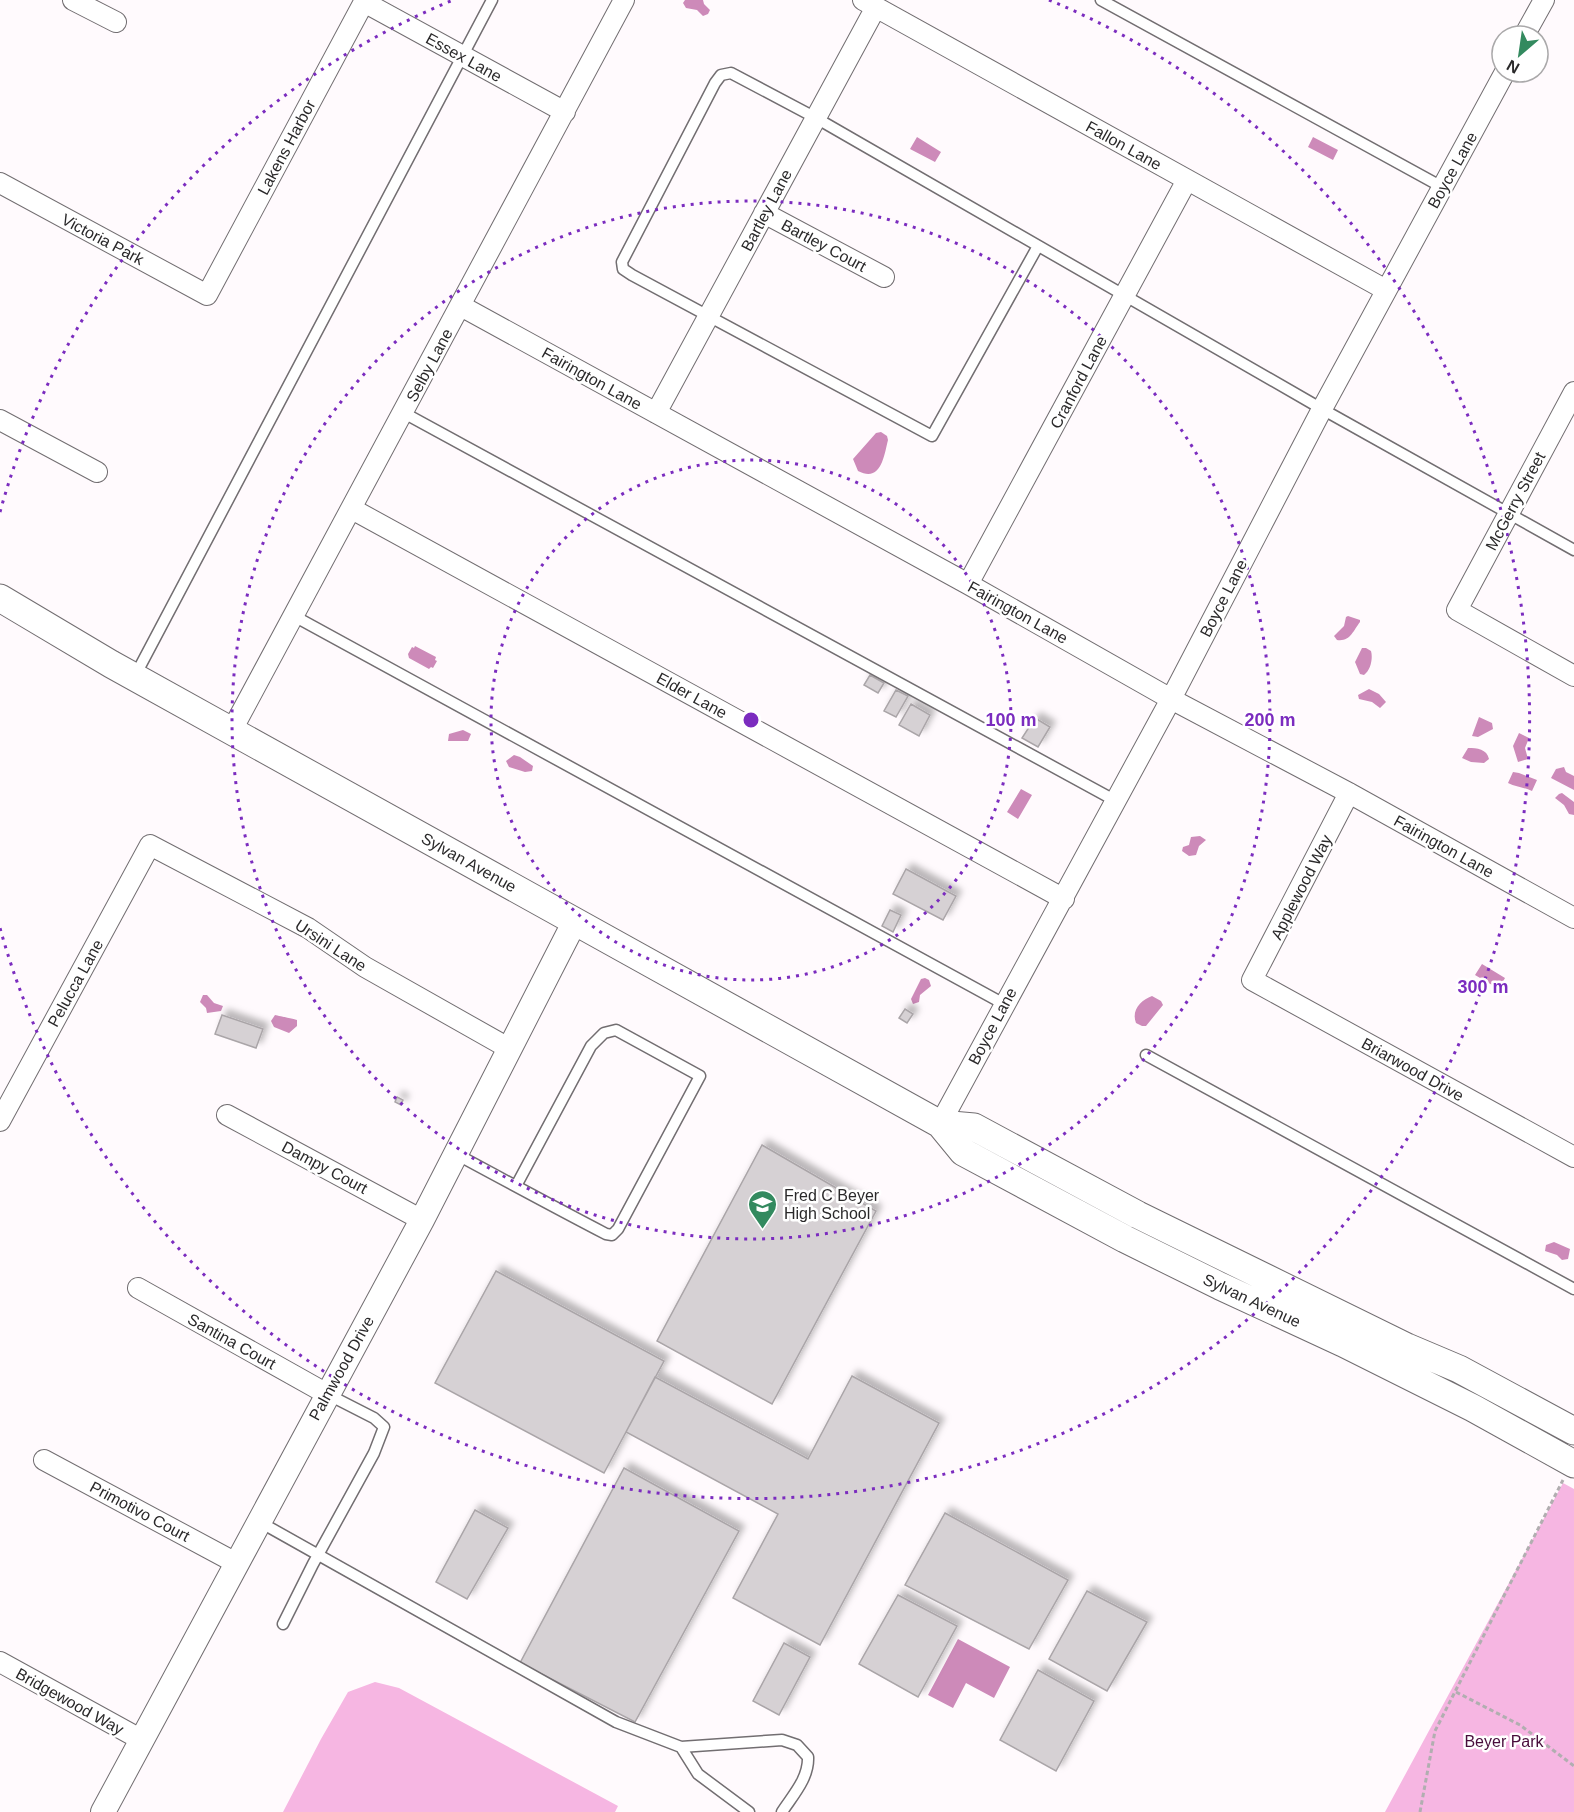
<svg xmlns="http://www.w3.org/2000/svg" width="1574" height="1812" viewBox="0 0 1574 1812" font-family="Helvetica,sans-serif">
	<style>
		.green { fill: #f6b6e2 }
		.water { fill: #cd8ab9 }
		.building { fill: #d6d1d4; stroke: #aaa5a8; stroke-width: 1.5; filter: url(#shadow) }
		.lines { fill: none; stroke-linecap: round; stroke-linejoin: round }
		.service-casing { stroke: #726e71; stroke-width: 13 }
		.minor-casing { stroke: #726e71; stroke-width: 22 }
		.tertiary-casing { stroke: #726e71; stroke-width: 26 }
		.secondary-casing { stroke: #726e71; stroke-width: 29 }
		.path { stroke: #b1aeb0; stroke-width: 3; stroke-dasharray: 4.5 3; stroke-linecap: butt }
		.service { stroke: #fff; stroke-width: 10 }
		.minor { stroke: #fff; stroke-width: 20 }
		.tertiary { stroke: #fff; stroke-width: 24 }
		.secondary { stroke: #fff; stroke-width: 27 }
		.ring { fill: none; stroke: #7b2cbf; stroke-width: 3; stroke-dasharray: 3 6 }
		.labels { text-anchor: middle; stroke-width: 5; stroke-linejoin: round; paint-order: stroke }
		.street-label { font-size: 16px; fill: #2a292a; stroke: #fff }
		.poi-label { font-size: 16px; fill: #2a292a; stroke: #fff; text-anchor: start }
		.park-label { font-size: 16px; fill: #480d3b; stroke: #fff }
		.centre { fill: #7b2cbf; stroke: #fff; stroke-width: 3 }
		.ring-label { font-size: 18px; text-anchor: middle; font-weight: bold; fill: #7b2cbf; stroke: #fff; stroke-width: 5; stroke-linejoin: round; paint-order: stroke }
	</style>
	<defs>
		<filter id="shadow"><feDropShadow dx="5.5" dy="-5.5" stdDeviation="3" flood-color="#0004"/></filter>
	</defs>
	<rect width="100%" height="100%" fill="#fffafd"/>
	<path class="green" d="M1563 1483 1574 1489V1812H1385Z
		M375 1682 399 1688 618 1806 615 1812H283L321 1739 348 1692Z"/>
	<path class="water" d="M685 0H703L704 4 710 10 708 14 703 16 697 10 686 8 683 3Z
		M917 137 941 152 935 162 910 149Z
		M1313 137 1338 150 1333 160 1308 147Z
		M881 432 887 436 888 440C884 456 881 483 858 471L853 459 876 433Z
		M1348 616 1360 620V622C1353 631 1350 642 1337 640L1334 636 1344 626 1346 617Z
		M415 646 436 657 435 660 437 661 433 668 431 667 429 669 409 658 408 654 412 647 414 648Z
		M1362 648H1366L1371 651C1373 658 1371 670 1364 675L1360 674 1355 662Z
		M1369 689 1379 694 1386 702 1380 708 1372 702 1359 699 1358 695Z
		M1479 717 1492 723 1493 729 1478 737 1472 736Z
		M463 730 471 734 468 741H448L449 734Z
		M1519 733 1529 738 1525 748 1528 759 1518 762 1513 746Z
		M1468 748C1477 748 1487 749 1489 759L1484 763 1471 762 1462 758Z
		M514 755 520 757 533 766 532 771 525 772 509 767 506 761Z
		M1564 767 1566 772 1574 776V790L1551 778 1556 769Z
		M1513 772 1519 773 1537 780 1532 791C1524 787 1516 787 1508 783Z
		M1021 789 1032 795 1018 819 1007 812Z
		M1562 793 1574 802V815L1569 814 1564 805 1555 798 1559 794Z
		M1200 836 1206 840 1199 846 1196 855 1189 856 1182 851 1183 847 1189 845 1191 837Z
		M1482 964 1505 978 1499 989 1475 975Z
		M925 978 929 980 931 986 920 995 919 1002 913 1004 911 999 921 979Z
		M203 995H207L214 1003 223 1006 221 1011 207 1013 206 1008 200 1002Z
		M1152 996 1161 1001 1163 1005 1146 1026H1142L1136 1023C1131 1010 1141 1000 1152 996Z
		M275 1015C279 1016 295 1019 297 1020V1026L289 1033 274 1027 271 1021Z
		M1554 1242 1570 1249 1568 1259 1562 1260 1557 1255 1545 1251 1546 1245Z
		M958 1639 1010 1667 994 1698 966 1683 953 1708 928 1695Z"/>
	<path class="building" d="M870 675 884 683 878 693 864 685Z
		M896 690 908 696 896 717 884 711Z
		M911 704 930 715 919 736 899 725Z
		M1035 718 1050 727 1038 747 1022 738Z
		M906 869 956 896 943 920 893 894Z
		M890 910 901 915 893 932 882 926Z
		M905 1009 913 1014 907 1023 899 1018Z
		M222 1015 263 1029 256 1048 215 1034Z
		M397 1097 403 1100 401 1105 395 1102Z
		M762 1145 876 1211 772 1404 657 1341Z
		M496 1271 664 1361 604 1473 435 1383Z
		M852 1376 939 1423 820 1645 733 1598 778 1514 626 1432 655 1377 808 1459Z
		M624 1468 739 1531 635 1722 520 1663Z
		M475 1510 508 1528 467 1599 436 1582Z
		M945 1513 1068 1580 1029 1649 905 1585Z
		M1087 1591 1147 1622 1107 1691 1049 1659Z
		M898 1595 957 1626 918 1697 859 1664Z
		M784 1643 810 1657 779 1715 753 1701Z
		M1038 1670 1094 1701 1056 1771 1000 1740Z"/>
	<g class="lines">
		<defs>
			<path id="service" d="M1101 0 1442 187
				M1038 246 932 436 632 275 623 269 622 262 715 83 721 75 731 73 816 118 1322 409 1574 550
				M404 413 1116 801
				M294 616 1004 1004
				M135 676 492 0
				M1146 1055 1574 1289
				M456 1154C506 1181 556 1208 606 1234L612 1235 618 1229 700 1076 616 1030 604 1033 591 1046 516 1186
				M258 1521 616 1722 681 1747 782 1740 797 1745 808 1757C809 1778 793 1795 782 1812
				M283 1624 313 1564 374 1453 384 1427 374 1418 327 1394
				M681 1747 698 1774 749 1812"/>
			<path id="minor" d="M73 0 116 22
				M863 0 1386 290
				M364 2 565 112
				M1524 36 1544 0
				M0 183 207 295 365 0
				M764 213 884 277
				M461 306 968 584 1171 699 1349 793 1574 918
				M1574 392 1457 610 1574 676
				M656 413 876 7
				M0 420 97 472
				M352 509 1064 899
				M968 584 1187 180
				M232 730 624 0
				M1349 793 1252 980 1574 1157
				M227 1115 422 1220
				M0 1121 150 845 308 928 365 967 510 1049
				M940 1124 1171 699 1322 409 1505 72
				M138 1288 327 1394
				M44 1460 236 1563
				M0 1662 140 1739"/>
			<path id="tertiary" d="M103 1812 422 1220 575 921"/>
			<path id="secondary" d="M0 598 111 664 940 1124 963 1152 1125 1239 1220 1286 1343 1343 1473 1408 1574 1464
				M940 1124 974 1127 1138 1215 1407 1347 1459 1369 1574 1431"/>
		</defs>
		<use href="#service" class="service-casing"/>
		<use href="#minor" class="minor-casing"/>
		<use href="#tertiary" class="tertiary-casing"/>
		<use href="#secondary" class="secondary-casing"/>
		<path class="path" d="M1456 1692 1520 1725 1574 1766
			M1420 1812 1435 1731 1563 1480"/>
		<use href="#service" class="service"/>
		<use href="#minor" class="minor"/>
		<use href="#tertiary" class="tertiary"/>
		<use href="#secondary" class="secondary"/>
	</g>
	<g class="ring">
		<circle cx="751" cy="720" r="260"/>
		<circle cx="751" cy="720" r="519"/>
		<path d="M0 512A779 779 0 0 1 453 0M1049 0A779 779 0 1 1 0 928"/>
	</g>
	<defs>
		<symbol id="school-pin" viewBox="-11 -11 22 30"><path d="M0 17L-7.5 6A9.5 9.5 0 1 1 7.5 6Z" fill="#338a5f" stroke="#fff"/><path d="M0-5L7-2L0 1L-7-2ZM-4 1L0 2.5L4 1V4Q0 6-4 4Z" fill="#fff"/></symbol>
	</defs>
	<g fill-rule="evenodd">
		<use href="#school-pin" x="746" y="1188" width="33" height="45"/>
	</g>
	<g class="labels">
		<g class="street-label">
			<text transform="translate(464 57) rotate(29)" y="6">Essex Lane</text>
			<text transform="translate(1124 145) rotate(29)" y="6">Fallon Lane</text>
			<text transform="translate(286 147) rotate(-62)" y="6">Lakens Harbor</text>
			<text transform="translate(1452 170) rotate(-61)" y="6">Boyce Lane</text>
			<text transform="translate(766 210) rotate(-62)" y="6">Bartley Lane</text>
			<text transform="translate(103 239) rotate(28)" y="6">Victoria Park</text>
			<text transform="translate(824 245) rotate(28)" y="6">Bartley Court</text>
			<text transform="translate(429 365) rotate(-62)" y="6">Selby Lane</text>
			<text transform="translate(592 378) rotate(29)" y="6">Fairington Lane</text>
			<text transform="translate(1078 382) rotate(-62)" y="6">Cranford Lane</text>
			<text transform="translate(1515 501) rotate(-62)" y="6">McGerry Street</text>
			<text transform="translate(1223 598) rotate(-63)" y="6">Boyce Lane</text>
			<text transform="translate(1018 612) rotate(29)" y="6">Fairington Lane</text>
			<text transform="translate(692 695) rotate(29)" y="6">Elder Lane</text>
			<text transform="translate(1444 846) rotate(29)" y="6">Fairington Lane</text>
			<text transform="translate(469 862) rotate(29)" y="6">Sylvan Avenue</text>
			<text transform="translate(1301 887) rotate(-63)" y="6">Applewood Way</text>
			<text transform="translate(331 945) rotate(33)" y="6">Ursini Lane</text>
			<text transform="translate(75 983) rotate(-61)" y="6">Pelucca Lane</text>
			<text transform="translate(992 1026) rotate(-62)" y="6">Boyce Lane</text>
			<text transform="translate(1413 1069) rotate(29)" y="6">Briarwood Drive</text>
			<text transform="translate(325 1167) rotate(28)" y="6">Dampy Court</text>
			<text transform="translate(1252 1300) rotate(25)" y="6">Sylvan Avenue</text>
			<text transform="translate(232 1341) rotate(29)" y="6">Santina Court</text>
			<text transform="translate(341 1368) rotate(-61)" y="6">Palmwood Drive</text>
			<text transform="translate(140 1511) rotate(28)" y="6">Primotivo Court</text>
			<text transform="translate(70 1701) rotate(29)" y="6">Bridgewood Way</text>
		</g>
		<g class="poi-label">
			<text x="784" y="1201">Fred C Beyer<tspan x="784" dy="18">High School</tspan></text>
		</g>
		<g class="park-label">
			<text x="1504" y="1747">Beyer Park</text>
		</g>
	</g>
	<circle cx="751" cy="720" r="9" class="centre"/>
	<g class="ring-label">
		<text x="1011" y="726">100 m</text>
		<text x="1270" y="726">200 m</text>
		<text x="1483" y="993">300 m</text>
	</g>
	<g transform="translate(1520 54) rotate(209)"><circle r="28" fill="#ffffff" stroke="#aaa9aa" stroke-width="1.5"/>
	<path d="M0-4.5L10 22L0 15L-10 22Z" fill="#338a5f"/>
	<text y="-9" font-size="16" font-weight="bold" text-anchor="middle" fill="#2a292a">N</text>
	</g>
</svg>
